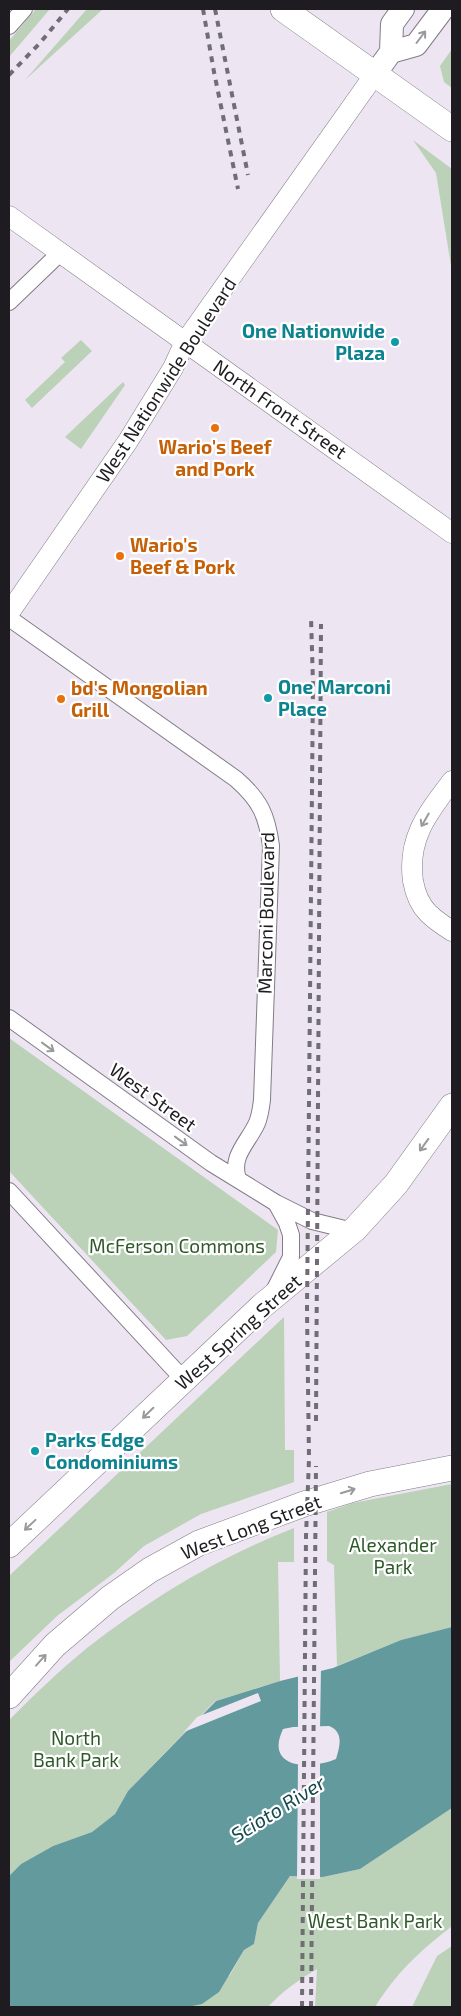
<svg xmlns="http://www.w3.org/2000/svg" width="461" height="2016" viewBox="0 0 461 2016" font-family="'Exo 2',sans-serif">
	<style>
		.green { fill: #bbd1b8 }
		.water { fill: #629a9e; fill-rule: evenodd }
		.pier { fill: #ede5f2 }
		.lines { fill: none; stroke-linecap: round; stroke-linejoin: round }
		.minor-casing { stroke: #827c87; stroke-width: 18 }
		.tertiary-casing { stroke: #827c87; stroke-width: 21 }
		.secondary-casing { stroke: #827c87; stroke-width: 24 }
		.primary-casing { stroke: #827c87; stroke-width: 26 }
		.minor { stroke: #fff; stroke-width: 16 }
		.tertiary { stroke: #fff; stroke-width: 20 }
		.secondary { stroke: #fff; stroke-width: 22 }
		.primary { stroke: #fff; stroke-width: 25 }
		.rail { stroke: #716d74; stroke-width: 4; stroke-dasharray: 6 6; stroke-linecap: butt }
		.oneway { stroke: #9a999b }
		.culture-dot { fill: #0f9aa8; stroke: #fff; stroke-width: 2 }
		.food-dot { fill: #e8710a; stroke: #fff; stroke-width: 2 }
		.labels { text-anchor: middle; stroke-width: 4.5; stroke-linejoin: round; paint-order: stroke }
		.culture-label { font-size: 19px; font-weight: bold; fill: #0d838f; stroke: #fff; text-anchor: start }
		.street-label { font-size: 19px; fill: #1e1c20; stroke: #fff }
		.food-label { font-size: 19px; font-weight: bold; fill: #c56008; stroke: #fff; text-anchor: start }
		.park-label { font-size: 19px; fill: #2e5929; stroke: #fff }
		.water-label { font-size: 20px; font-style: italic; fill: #14484c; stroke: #fff }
	</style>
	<rect width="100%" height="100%" fill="#ede5f2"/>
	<path class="green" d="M36 9H50L9 57V41Z
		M87 9H103L25 80Z
		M452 49V88L444 82 440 66Z
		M413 140 452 169V272L436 173Z
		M81 340 92 351 32 408 25 400 65 362 61 358Z
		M123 382 125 385 81 449 65 437Z
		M9 1038 278 1230 276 1252 187 1336 166 1340 9 1171Z
		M284 1317 285 1450H294V1482L201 1514 144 1546 114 1573 57 1616 9 1662V1576Z
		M452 1484V1627L401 1640 337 1666 334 1565 327 1561V1512L353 1503Z
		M294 1528V1562H278L280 1681 215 1701 128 1791 115 1814 92 1832 53 1846 21 1864 9 1876V1720C34 1695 60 1670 87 1648 151 1598 219 1557 294 1528Z
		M452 1808V1926C420 1951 397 1972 375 2007H315L317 1969C298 1980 283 1991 268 2007H187L230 1975 244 1950 254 1944 258 1923 290 1876 323 1877 360 1869Z
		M452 1946V2007H412L437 1956Z"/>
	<path class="water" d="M452 1627V1808L360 1869 323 1877 290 1876 258 1923 254 1944 244 1950 219 1992 202 2004 187 2007H9V1876L21 1864 53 1846 92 1832 115 1814 128 1791 216 1701 280 1681 333 1668 401 1640ZM329 1726C344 1732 340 1746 336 1759 311 1770 264 1769 283 1729L293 1727Z"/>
	<path class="pier" d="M321 1668 320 1729H298V1674Z
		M258 1693 261 1701 184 1732 197 1717Z
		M298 1761H320V1879H297Z"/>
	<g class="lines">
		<defs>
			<path id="minor" d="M9 26 24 9
				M9 302 60 253
				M9 618 236 779C260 800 267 815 271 846L262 1100C261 1108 260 1116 257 1123 248 1143 230 1156 238 1179
				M9 1018 211 1163 276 1203 287 1223 291 1235V1257L274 1291
				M9 1191 184 1380
				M276 1203 312 1221 353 1231"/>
			<path id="tertiary" d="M9 216 452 533
				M9 613 128 441 173 368 185 342 375 74
				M452 781C428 813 407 838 413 881 415 892 420 905 428 913 435 920 444 926 452 931"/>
			<path id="secondary" d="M391 52 416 45 443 9
				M375 74 391 52 392 24 403 9"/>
			<path id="primary" d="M283 9 452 129
				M9 1545 262 1306 355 1229 396 1184 452 1106
				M9 1696 55 1645 110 1598 150 1570 199 1543 304 1504 370 1484 452 1468"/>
		</defs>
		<use href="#minor" class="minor-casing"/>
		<use href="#tertiary" class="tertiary-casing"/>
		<use href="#secondary" class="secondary-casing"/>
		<use href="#primary" class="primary-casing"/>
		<use href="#minor" class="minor"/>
		<use href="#tertiary" class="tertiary"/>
		<use href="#secondary" class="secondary"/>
		<use href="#primary" class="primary"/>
		<path class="rail" d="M203 9 214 72 238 189
			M215 9 248 175
			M9 75 40 43 68 9
			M316 1421 321 624
			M302 2007 306 1536 309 1459 307 1310 313 684 311 617
			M311 2007 316 1466"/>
	</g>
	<defs><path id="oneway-shaft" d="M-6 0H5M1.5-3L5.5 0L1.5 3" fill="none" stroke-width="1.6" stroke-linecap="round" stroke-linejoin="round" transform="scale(1.25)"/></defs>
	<g class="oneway">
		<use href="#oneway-shaft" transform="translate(421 37) rotate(-53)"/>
		<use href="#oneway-shaft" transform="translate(425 820) rotate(120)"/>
		<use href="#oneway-shaft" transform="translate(48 1047) rotate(36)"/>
		<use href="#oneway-shaft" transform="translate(181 1141) rotate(36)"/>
		<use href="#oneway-shaft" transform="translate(424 1145) rotate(126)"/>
		<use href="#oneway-shaft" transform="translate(148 1413) rotate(136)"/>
		<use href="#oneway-shaft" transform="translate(348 1491) rotate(-17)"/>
		<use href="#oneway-shaft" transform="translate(30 1525) rotate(137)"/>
		<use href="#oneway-shaft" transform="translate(41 1660) rotate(-48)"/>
	</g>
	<g class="culture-dot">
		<circle cx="395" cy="342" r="5"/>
		<circle cx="268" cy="698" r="5"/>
		<circle cx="35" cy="1451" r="5"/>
	</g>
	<g class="food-dot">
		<circle cx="215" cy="428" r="5"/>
		<circle cx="120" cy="556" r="5"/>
		<circle cx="61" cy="699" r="5"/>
	</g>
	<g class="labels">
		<g class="culture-label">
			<text x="385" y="338" text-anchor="end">One Nationwide<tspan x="385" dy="22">Plaza</tspan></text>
			<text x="278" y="694">One Marconi<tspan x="278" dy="22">Place</tspan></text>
			<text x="45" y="1447">Parks Edge<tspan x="45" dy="22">Condominiums</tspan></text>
		</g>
		<g class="street-label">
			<text transform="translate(166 380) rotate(-57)" y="7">West Nationwide Boulevard</text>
			<text transform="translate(280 409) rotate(35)" y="7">North Front Street</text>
			<text transform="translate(266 913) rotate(-89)" y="7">Marconi Boulevard</text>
			<text transform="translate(153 1097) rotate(36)" y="7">West Street</text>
			<text transform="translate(238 1332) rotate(-42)" y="7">West Spring Street</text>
			<text transform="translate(251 1527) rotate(-21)" y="7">West Long Street</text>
		</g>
		<g class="food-label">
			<text x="215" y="454" text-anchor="middle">Wario's Beef<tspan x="215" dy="22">and Pork</tspan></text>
			<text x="130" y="552">Wario's<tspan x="130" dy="22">Beef &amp; Pork</tspan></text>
			<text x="71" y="695">bd's Mongolian<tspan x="71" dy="22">Grill</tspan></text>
		</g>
		<g class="park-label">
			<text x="177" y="1253">McFerson Commons</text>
			<text x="393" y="1552">Alexander<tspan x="393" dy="22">Park</tspan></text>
			<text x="76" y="1745">North<tspan x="76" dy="22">Bank Park</tspan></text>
			<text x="375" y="1928">West Bank Park</text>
		</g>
		<g class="water-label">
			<text transform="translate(278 1809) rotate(-32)" y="7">Scioto River</text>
		</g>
	</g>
	<rect width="461" height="2016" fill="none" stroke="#1e1c20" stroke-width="20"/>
</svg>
